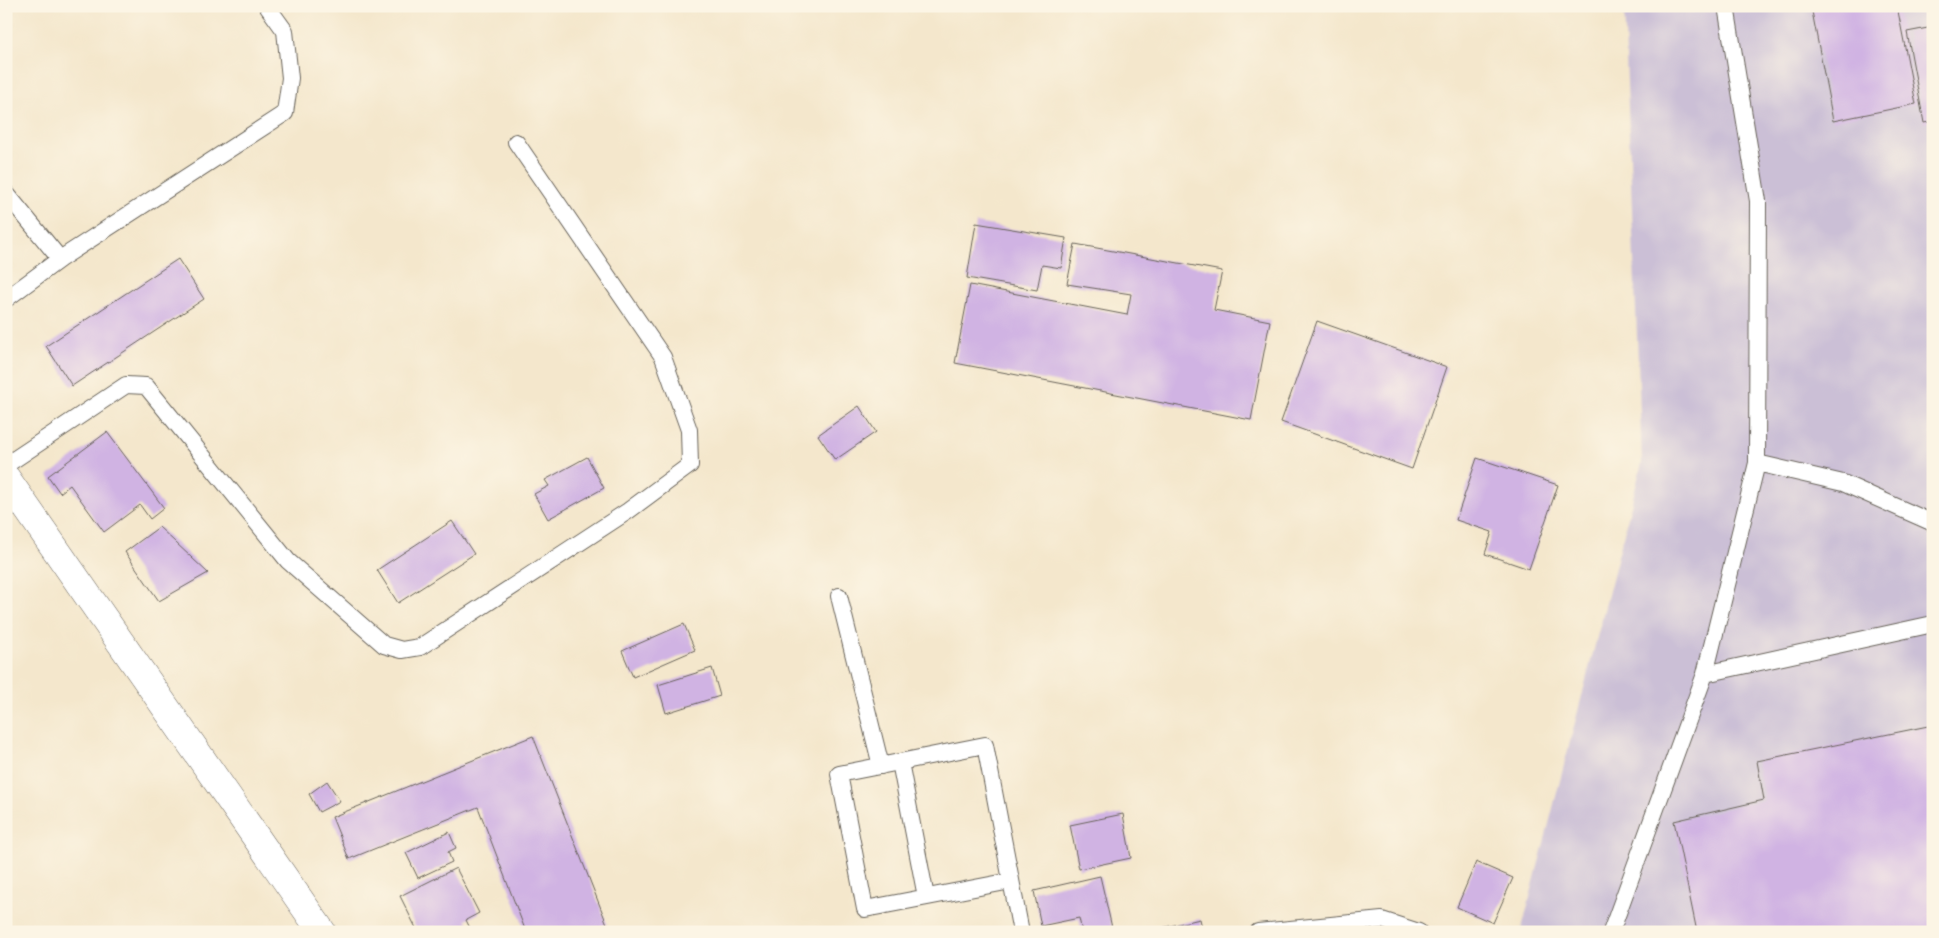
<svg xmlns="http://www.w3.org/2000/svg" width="1939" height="938" viewBox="0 0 1939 938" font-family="Caveat,sans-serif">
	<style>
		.industrial { fill: #cbbfd6 }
		.building { fill: #d0b3e3 }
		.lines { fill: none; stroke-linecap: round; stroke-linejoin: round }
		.lane-casing { stroke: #68635a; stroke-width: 18 }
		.primary-casing { stroke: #68635a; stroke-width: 29 }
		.lane { stroke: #fff; stroke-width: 16 }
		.primary { stroke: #fff; stroke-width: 28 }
	</style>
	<rect width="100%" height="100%" fill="#fcf5e5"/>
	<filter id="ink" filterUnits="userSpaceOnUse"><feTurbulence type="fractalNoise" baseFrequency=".02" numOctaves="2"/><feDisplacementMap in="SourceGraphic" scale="10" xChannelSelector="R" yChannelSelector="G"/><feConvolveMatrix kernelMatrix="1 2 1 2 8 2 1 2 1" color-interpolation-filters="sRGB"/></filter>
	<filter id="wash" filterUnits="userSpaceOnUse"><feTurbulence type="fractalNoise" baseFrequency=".0096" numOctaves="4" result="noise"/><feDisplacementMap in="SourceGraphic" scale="20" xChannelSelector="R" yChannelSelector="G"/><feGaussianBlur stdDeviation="1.12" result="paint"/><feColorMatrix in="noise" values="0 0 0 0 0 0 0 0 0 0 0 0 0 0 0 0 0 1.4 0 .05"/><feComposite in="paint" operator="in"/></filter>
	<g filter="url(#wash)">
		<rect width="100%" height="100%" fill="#f4e7cc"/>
		<path class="industrial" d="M1624 6H1933V932H1521L1642 463Z"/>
		<g id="blocks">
			<path class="building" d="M1811 6H1897L1916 104 1833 121Z
				M1933 27V121L1924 123 1907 32Z
				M976 223 1066 238 1061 268 1042 265 1037 290 967 278Z
				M1075 244 1222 271 1214 310 1270 321 1251 420 955 363 970 285 1127 315 1131 294 1067 284Z
				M178 259 204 299 72 386 46 346Z
				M1317 321 1447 367 1412 469 1281 422Z
				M859 406 876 432 835 460 818 435Z
				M107 432 164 508 150 519 140 505 104 532 70 485 60 493 48 476Z
				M587 457 604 488 548 519 534 494 549 486 545 480Z
				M1477 458 1558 485 1529 569 1485 554 1492 532 1456 520Z
				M452 521 474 554 398 603 377 570Z
				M159 527 208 573 159 601 125 552Z
				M684 624 695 650 633 677 622 651Z
				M712 668 720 696 666 713 658 685Z
				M1933 725V932H1697L1674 821 1764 800 1757 761Z
				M533 736 607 924 587 932H526L478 807 349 859 332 817Z
				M327 781 340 801 319 812 309 794Z
				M1123 814 1131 858 1079 869 1070 825Z
				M449 832 456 848 448 852 452 862 418 878 406 853Z
				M1476 862 1513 878 1493 923 1457 907Z
				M456 868 479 913 466 920 472 932H418L400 896Z
				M1100 876 1113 932H1082L1079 918 1041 926 1034 891Z
				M1200 919 1203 932H1148V931Z"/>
		</g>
	</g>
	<g filter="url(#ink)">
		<use href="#blocks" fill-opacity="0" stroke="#68635a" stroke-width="1"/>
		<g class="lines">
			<defs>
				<path id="lane" d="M6 193 60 259
					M6 299 60 259 285 113 290 78 285 31 267 6
					M1757 463 1843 483 1933 523
					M6 465 126 385 146 386 288 561 384 645 402 650 420 647 628 511 690 465 689 430 663 357 516 142
					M839 596 881 766
					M1705 674 1933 624
					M900 762 926 897
					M1011 881 865 909 839 774 985 745 1021 932
					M1258 932 1382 920 1419 932
					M1611 932 1705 674 1757 463 1758 201 1726 6"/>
				<path id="primary" d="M6 478 322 932"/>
			</defs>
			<use href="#lane" class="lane-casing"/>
			<use href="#primary" class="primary-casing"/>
			<use href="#lane" class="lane"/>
			<use href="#primary" class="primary"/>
		</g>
	</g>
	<rect width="1939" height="938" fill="none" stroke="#fcf5e5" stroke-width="25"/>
</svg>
